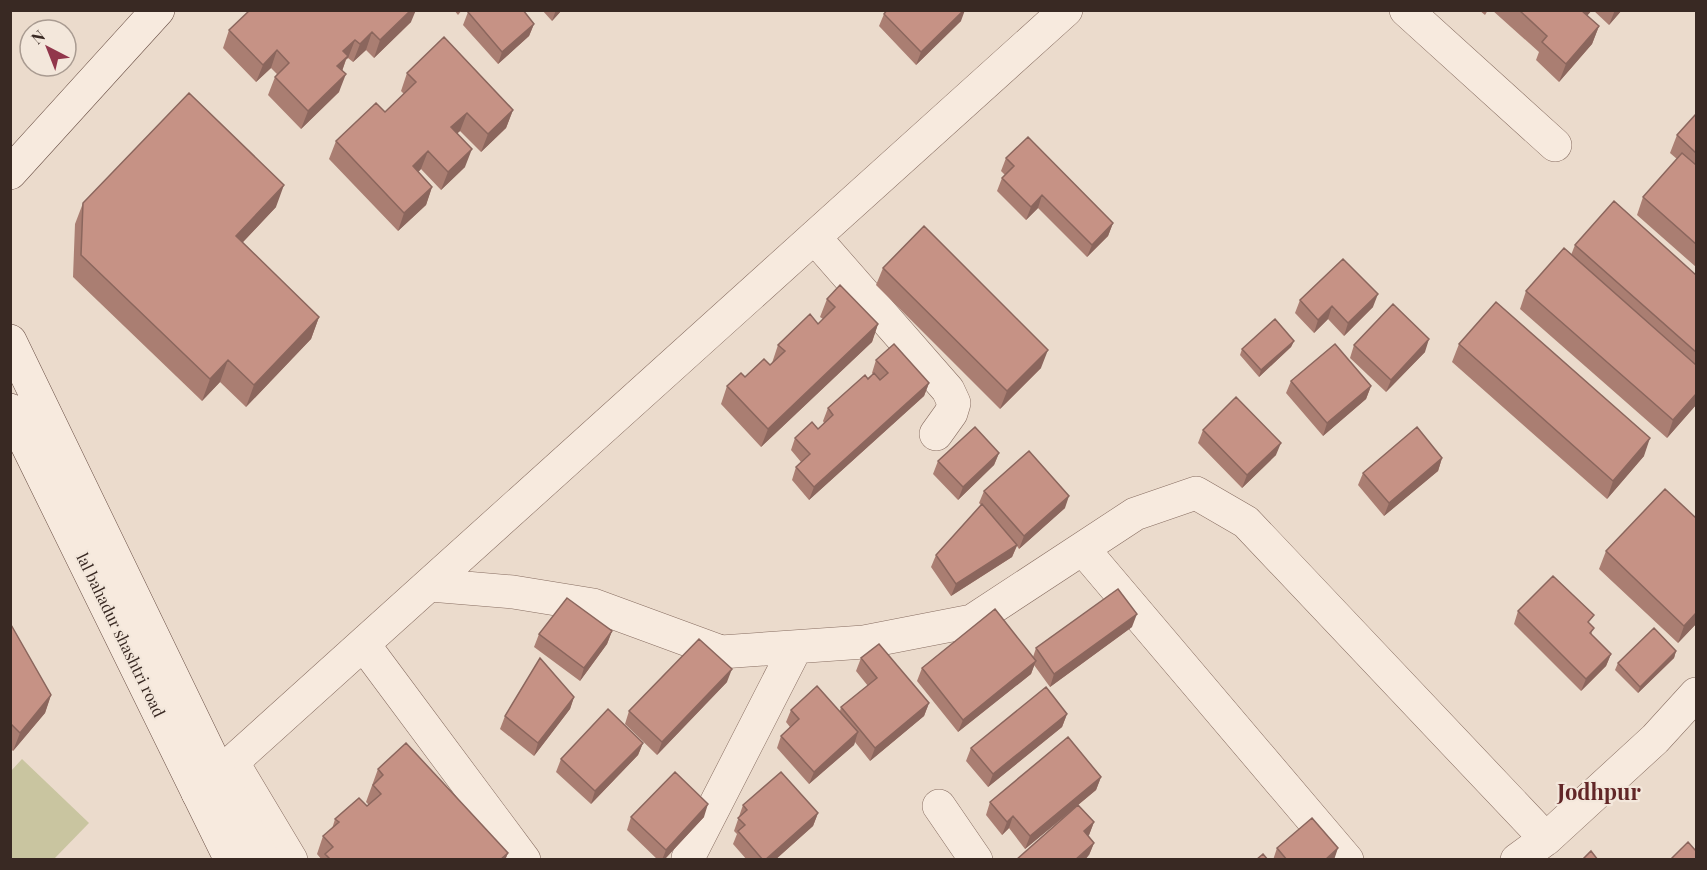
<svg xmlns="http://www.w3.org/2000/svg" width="1707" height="870" viewBox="0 0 1707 870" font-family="'Playfair Display',serif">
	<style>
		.green { fill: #c9c5a0 }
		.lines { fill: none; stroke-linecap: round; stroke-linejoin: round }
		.street-casing { stroke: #876d61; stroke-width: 34 }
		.secondary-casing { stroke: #694e44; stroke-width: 34 }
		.street { stroke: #f7eade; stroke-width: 33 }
		.secondary { stroke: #f7eade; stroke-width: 33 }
		.wall { fill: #aa7e72 }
		.shaded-wall { fill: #8b665d }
		.building { fill: #c69285; stroke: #8b665d; stroke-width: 1.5 }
		.labels { text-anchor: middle; stroke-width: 4.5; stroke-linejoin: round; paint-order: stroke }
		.street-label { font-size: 16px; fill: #392923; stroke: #f3e7db }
		.district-label { font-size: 22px; font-weight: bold; fill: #622627; stroke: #f3e7db }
	</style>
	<rect width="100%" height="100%" fill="#ebdbcc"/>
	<path class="green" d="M22 759 89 823 54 859H11V771Z"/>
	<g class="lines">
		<defs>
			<path id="street" d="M1406 10 1555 145
				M815 238 948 390 954 403 951 413 936 434
				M1083 549 1347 860
				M430 585 513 592 593 605 721 652 864 642 972 621 1135 514 1196 493 1246 522 1546 839 1655 739 1696 694
				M364 645 524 860
				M233 763 291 860
				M198 793 1066 10
				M939 806 976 860
				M689 860 688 858 796 647
				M1517 860 1546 839"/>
			<path id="secondary" d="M10 173 158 10
				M10 341 237 810 264 860
				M10 410 231 860"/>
		</defs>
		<use href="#street" class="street-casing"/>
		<use href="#secondary" class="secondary-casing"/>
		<use href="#street" class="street"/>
		<use href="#secondary" class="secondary"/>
	</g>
	<path class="wall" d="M454 10H462L458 15Z
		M542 10H562L552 21Z
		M1479 10H1488L1485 15Z
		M1492 10H1592L1587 16 1599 26 1592 44 1559 82 1536 60 1539 52Z
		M1593 10H1622L1609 25Z
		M468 12 534 24 529 36 498 64 463 25Z
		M884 14 961 21 916 65 879 26Z
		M411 22 374 58 366 50 353 62 348 58 346 60 342 71 339 92 301 129 268 95 275 77 277 74 271 68 256 82 223 48 229 30Z
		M407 73 513 110 506 128 481 152 460 131 457 133 465 167 441 190 421 169 418 172 432 187 426 205 398 231 329 159 336 141 385 112 404 94 401 91Z
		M1696 114V267L1637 215 1643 197 1677 159 1670 153 1677 135Z
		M1006 158 1113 223 1108 236 1087 257 1038 208 1026 220 997 191 1002 178 1005 175 1001 171Z
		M83 203 276 207 242 243 319 317 311 339 246 407 220 382 202 401 73 277 75 224Z
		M1575 245 1696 275V405L1667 438 1520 309 1526 291 1571 255Z
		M883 268 1041 368 1000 409 876 285Z
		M827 299 878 324 872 342 761 447 721 404 727 386 770 365 772 363 778 345 818 324 823 319 820 317Z
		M1300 300 1373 307 1344 336 1328 319 1314 333 1295 313Z
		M1294 341 1291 347 1259 377 1240 355 1242 349Z
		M1459 344 1644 456 1607 499 1452 362Z
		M1354 345 1425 352 1386 392 1350 358Z
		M876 360 929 383 924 396 809 500 792 480 796 467 801 462 791 450 795 438 818 429 824 423 823 421 828 408 873 374 872 373Z
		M1291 381 1371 386 1366 399 1323 436 1286 393Z
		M1203 430 1276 455 1242 488 1198 443Z
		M999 453 994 465 958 500 933 474 938 461Z
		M1442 458 1438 471 1384 516 1358 485 1363 473Z
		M984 491 1065 508 1019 549 1017 546 1012 557 951 596 931 567 936 555 981 505 979 503Z
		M1696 518V624L1678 643 1599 569 1606 551Z
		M1518 611 1590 624 1592 635 1611 654 1606 666 1581 691 1514 624Z
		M10 623 51 695 45 713 13 751 10 748Z
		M1132 627 1050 687 1034 665 1031 674 958 732 917 681 922 668 1033 657 1036 648Z
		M612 631 607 644 580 681 534 647 539 634Z
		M1676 651 1674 658 1638 693 1615 670 1618 663Z
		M861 658 929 703 924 716 870 761 855 742 854 745 809 784 777 748 781 736 790 727 786 722 791 710 840 711 841 707 868 686 856 671Z
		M727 682 657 755 625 724 629 711Z
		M574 697 570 709 534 756 500 729 505 716Z
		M1067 714 1062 727 988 787 966 761 971 748Z
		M643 743 638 755 591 804 556 772 561 759Z
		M378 769 508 853 505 860H322L317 854 323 836 332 829 335 819 369 805 366 802Z
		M1101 777 1096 790 1078 805 1094 822 1089 835 1088 836 1094 843 1089 855 1075 808 1025 849 1009 828 1002 835 986 815 990 802Z
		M743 805 818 813 813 826 775 860H747L733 844 737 834 734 831Z
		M631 817H704L664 860H658L627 830Z
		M1277 848 1334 860H1273Z"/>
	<path class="shaded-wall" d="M411 10H416L411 22 374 58 380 40Z
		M556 10H562L552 21Z
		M964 10H965L961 21 916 65 921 52Z
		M1583 10H1592L1575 29Z
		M1615 10H1622L1609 25Z
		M534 24 529 36 498 64 502 52Z
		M1599 26 1592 44 1559 82 1566 64Z
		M372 32 366 50 353 62 360 44Z
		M355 40 348 58 346 59 341 74 337 66 343 51Z
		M277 50 271 68 256 82 263 65Z
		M346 74 339 92 301 129 308 111Z
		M513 110 506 128 481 152 488 134Z
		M467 113 460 131 445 145 451 127Z
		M472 149 465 167 441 190 448 172Z
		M428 151 421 169 406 184 413 166Z
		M284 185 276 207 228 258 236 236Z
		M432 187 426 205 398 231 404 213Z
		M1042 195 1038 208 1026 220 1031 207Z
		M1113 223 1108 236 1087 257 1092 245Z
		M1378 294 1373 307 1344 336 1348 323Z
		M1332 306 1328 319 1314 333 1318 320Z
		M319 317 311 339 246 407 254 385Z
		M878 324 872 342 761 447 768 429Z
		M1429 339 1425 352 1386 392 1391 380Z
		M1294 341 1291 347 1259 377 1261 370Z
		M1048 350 1041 368 1000 409 1007 391Z
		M228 360 220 382 202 401 210 379Z
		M929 383 924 396 809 500 814 487Z
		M1371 386 1366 399 1323 436 1327 423Z
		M1696 394V405L1667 438 1673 420Z
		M1650 438 1644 456 1607 499 1613 481Z
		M1281 443 1276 455 1242 488 1247 475Z
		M999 453 994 465 958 500 963 487Z
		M1442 458 1438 471 1384 516 1389 503Z
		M1069 496 1065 508 1019 549 1024 536Z
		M1017 545 1012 557 951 596 956 584Z
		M1696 613V624L1678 643 1684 626Z
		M1137 614 1132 627 1050 687 1054 674Z
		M612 631 607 644 580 681 584 668Z
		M1676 651 1674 658 1638 693 1640 687Z
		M1611 654 1606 666 1581 691 1586 679Z
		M1036 661 1031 674 958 732 963 720Z
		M732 669 727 682 657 755 662 742Z
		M51 695 45 713 13 751 20 733Z
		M574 697 570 709 534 756 538 743Z
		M929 703 924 716 870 761 875 748Z
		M1067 714 1062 727 988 787 993 774Z
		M858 732 854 745 809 784 814 772Z
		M643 743 638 755 591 804 595 791Z
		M1101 777 1096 790 1025 849 1030 836Z
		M708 804 704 817 664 860H662L666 850Z
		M818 813 813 826 775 860H765Z
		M1013 816 1009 828 1002 835 1007 822Z
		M1094 822 1089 835 1079 844 1084 831Z
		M1094 843 1089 855 1085 860H1075Z
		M1338 848 1334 860H1325Z
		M508 853 505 860H500Z"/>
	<path class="building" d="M250 10H411L380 40 372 32 360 44 355 40 343 51 348 56 337 66 346 74 308 111 275 77 289 63 277 50 263 65 229 30Z
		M470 10H523L534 24 502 52 468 12Z
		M887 10H964L921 52 884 14Z
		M1519 10H1583L1582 11 1599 26 1566 64 1542 42 1547 36Z
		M444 37 513 110 488 134 467 113 451 127 472 149 448 172 428 151 413 166 432 187 404 213 336 141 376 103 385 112 416 82 407 73Z
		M189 93 284 185 236 236 319 317 254 385 228 360 210 379 81 255 83 203Z
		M1696 114V153L1677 135Z
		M1028 137 1113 223 1092 245 1042 195 1031 207 1002 178 1014 166 1006 158Z
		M1682 153 1696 165V244L1643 197Z
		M1614 201 1696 275V352L1575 245Z
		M924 226 1048 350 1007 391 883 268Z
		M1564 248 1696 365V394L1673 420 1526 291Z
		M1343 259 1378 294 1348 323 1332 306 1318 320 1300 300Z
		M840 285 878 324 768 429 727 386 741 373 745 377 764 359 770 365 785 351 778 345 810 314 818 324 835 307 827 299Z
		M1496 302 1650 438 1613 481 1459 344Z
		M1393 304 1429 339 1391 380 1354 345Z
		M1275 319 1294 341 1261 370 1242 349Z
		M894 344 929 383 814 487 796 467 810 454 795 438 812 422 818 429 833 415 828 408 865 375 868 379 874 373 880 380 888 373 876 360Z
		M1335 344 1371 386 1327 423 1291 381Z
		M1236 397 1281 443 1247 475 1203 430Z
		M975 427 999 453 963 487 938 461Z
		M1417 427 1442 458 1389 503 1363 473Z
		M1029 451 1069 496 1024 536 984 491Z
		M1665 489 1696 518V613L1684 626 1606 551Z
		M982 504 1017 545 956 584 936 555Z
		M1553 576 1594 615 1588 622 1594 628 1590 633 1611 654 1586 679 1518 611Z
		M1118 589 1137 614 1054 674 1036 648Z
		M567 598 612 631 584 668 539 634Z
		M995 609 1036 661 963 720 922 668Z
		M10 623 51 695 20 733 10 723Z
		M1654 628 1676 651 1640 687 1618 663Z
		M699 639 732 669 662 742 629 711Z
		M879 644 929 703 875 748 841 707 877 678 861 658Z
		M540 658 574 697 538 743 505 716Z
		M817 686 858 732 814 772 781 736 799 719 791 710Z
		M1046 687 1067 714 993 774 971 748Z
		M608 709 643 743 595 791 561 759Z
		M1068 737 1101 777 1030 836 1013 816 1007 822 990 802Z
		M406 743 508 853 500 860H331L325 854 333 847 323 836 339 822 335 819 359 798 367 806 381 794 373 785 383 775 378 769Z
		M675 772 708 804 666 850 631 817Z
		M781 772 818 813 765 860H763L738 831 745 825 738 818 747 810 743 805Z
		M1078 805 1094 822 1084 831 1094 843 1075 860H1016Z
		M1312 818 1338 848 1325 860H1287L1277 848Z
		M1688 842 1696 851V860H1670Z
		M1591 851 1598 860H1582Z
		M1263 854 1268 860H1256Z"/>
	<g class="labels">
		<g class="street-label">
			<text transform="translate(121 635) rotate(64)" y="6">lal bahadur shashtri road</text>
		</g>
		<g class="district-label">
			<text x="1599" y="800">Jodhpur</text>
		</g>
	</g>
	<rect width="1707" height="870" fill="none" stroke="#392923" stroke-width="24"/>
	<g transform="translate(48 48) rotate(318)"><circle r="28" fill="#f3e7db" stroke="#a99b91" stroke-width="1.5"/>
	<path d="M0-4.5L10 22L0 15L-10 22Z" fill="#91364b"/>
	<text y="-9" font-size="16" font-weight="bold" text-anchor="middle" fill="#392923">N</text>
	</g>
</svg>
